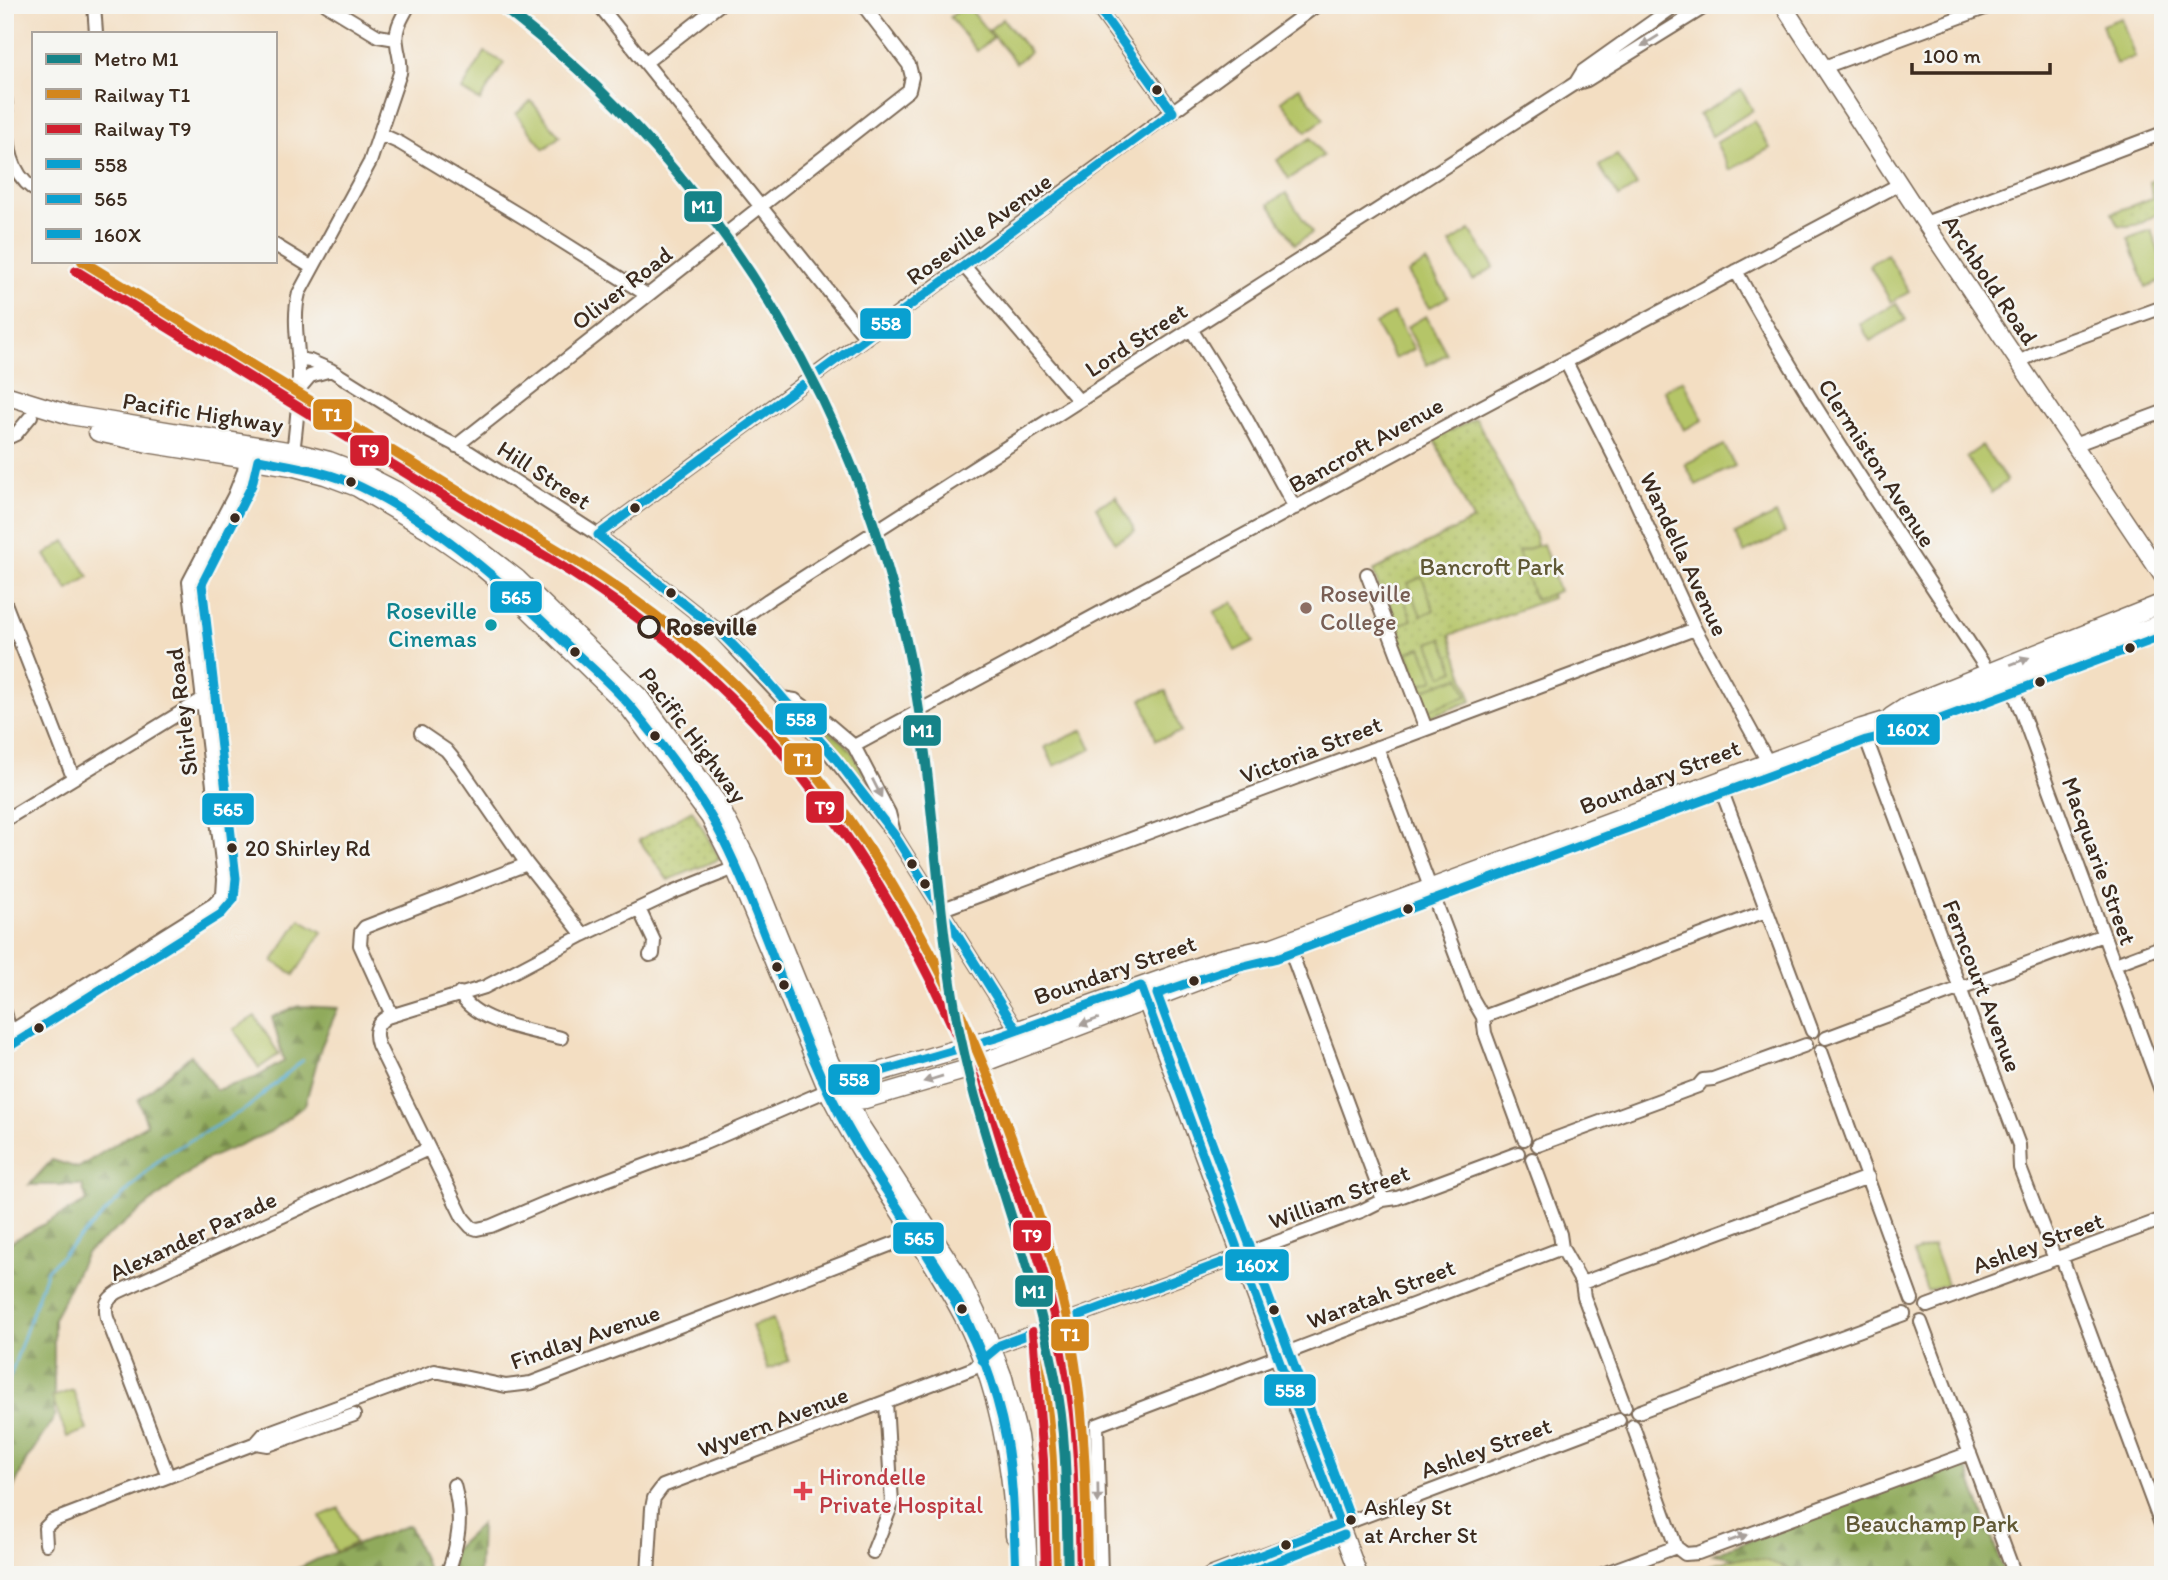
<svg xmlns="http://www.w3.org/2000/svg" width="2168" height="1580" viewBox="0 0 2168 1580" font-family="Itim,sans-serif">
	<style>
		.grass { fill: url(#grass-dots); stroke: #787842; stroke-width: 2 }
		.forest { fill: url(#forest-firs); stroke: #666a3d; stroke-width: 2 }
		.garden { fill: #b5c567; stroke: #787842; stroke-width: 2 }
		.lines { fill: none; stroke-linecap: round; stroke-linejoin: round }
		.stream { stroke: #5fb2db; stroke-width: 2.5 }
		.minor-casing { stroke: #7b6957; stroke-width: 16 }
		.major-casing { stroke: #7b6957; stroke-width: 19 }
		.highway-casing { stroke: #7b6957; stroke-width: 21 }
		.minor { stroke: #fff; stroke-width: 12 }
		.major { stroke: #fff; stroke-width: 16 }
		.highway { stroke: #fff; stroke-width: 18 }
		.bus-1-casing { stroke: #f6f6f2; stroke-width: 14 }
		.bus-2-casing { stroke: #f6f6f2; stroke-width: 14 }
		.bus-3-casing { stroke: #f6f6f2; stroke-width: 14 }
		.bus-1 { stroke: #09a0d0; stroke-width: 9 }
		.bus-2 { stroke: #09a0d0; stroke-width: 9 }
		.bus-3 { stroke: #09a0d0; stroke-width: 9 }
		.rail-1-casing { stroke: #f6f6f2; stroke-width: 16 }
		.rail-2-casing { stroke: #f6f6f2; stroke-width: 16 }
		.rail-1 { stroke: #d3861c; stroke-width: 10 }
		.rail-2 { stroke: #d11f2f; stroke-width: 10 }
		.metro-1-casing { stroke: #f6f6f2; stroke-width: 16 }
		.metro-1 { stroke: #168388; stroke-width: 10 }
		.oneway { fill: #a79f9a }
		.bus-dot { fill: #3b2a1e; stroke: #f6f6f2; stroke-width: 2.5 }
		.education-dot { fill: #8d6e63; stroke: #f6f6f2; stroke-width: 2.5 }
		.culture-dot { fill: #0f9aa8; stroke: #f6f6f2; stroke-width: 2.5 }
		.stop-dot { fill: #f6f6f2; stroke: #3b2a1e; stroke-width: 3.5 }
		.health-dot { fill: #e0444e; stroke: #f6f6f2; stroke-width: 2.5 }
		.labels { text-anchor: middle; stroke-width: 5; stroke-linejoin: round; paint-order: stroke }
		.bus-label { font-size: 22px; fill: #3b2a1e; stroke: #f6f6f2; text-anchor: start }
		.street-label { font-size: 24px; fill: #3b2a1e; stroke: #f6f6f2 }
		.park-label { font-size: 24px; fill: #605834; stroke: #f6f6f2 }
		.education-label { font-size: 24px; fill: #785e54; stroke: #f6f6f2; text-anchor: start }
		.culture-label { font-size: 24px; fill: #0d838f; stroke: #f6f6f2; text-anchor: end }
		.stop-label { font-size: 24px; font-weight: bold; fill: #3b2a1e; stroke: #f6f6f2; text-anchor: start }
		.health-label { font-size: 24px; fill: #be3a42; stroke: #f6f6f2; text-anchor: start }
		.line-badge { stroke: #f6f6f2; stroke-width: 2.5 }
		.badge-label { font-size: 19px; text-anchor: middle; font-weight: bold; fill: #fff }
	</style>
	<defs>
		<pattern id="grass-dots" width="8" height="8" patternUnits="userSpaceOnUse" patternTransform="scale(1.75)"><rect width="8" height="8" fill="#b5c567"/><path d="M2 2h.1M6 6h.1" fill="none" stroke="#9da959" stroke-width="1.8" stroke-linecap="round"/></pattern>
		<pattern id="forest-firs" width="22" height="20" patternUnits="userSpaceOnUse" patternTransform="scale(1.75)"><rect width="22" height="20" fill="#90aa5c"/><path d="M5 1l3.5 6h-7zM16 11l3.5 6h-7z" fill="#778b4b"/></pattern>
	</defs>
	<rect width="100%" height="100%" fill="#f6f6f2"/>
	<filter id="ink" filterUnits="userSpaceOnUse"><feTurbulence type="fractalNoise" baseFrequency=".0143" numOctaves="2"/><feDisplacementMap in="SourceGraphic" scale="14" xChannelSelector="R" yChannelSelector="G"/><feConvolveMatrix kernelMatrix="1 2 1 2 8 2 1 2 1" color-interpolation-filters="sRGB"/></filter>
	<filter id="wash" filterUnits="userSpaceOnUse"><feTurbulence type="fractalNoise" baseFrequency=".00686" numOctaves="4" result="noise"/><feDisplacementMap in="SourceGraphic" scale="28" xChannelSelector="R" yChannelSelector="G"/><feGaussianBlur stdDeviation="1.57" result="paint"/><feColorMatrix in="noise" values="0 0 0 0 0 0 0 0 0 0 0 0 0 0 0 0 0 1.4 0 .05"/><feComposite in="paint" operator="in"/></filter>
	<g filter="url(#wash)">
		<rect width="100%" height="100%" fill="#f3dec2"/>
		<path class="grass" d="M2163 177V209C2148 220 2137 229 2118 225L2112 213 2152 198 2150 182Z
			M1476 418 1534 533 1552 598 1450 635 1472 701 1425 718 1373 571 1473 520 1434 439Z
			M692 810 720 859 668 880 639 840Z"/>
		<path class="forest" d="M299 1006 338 1008 321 1047 305 1105 270 1132 205 1160 86 1253 54 1319V1418L26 1461 5 1506V1245L87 1201 82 1185H29L52 1160 78 1168 147 1124 138 1100 191 1055 216 1090 255 1078 284 1061 272 1017Z
			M1955 1463 1968 1471 2005 1575H1798L1784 1566 1713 1554Z
			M481 1524 479 1575H285L318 1559 409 1525 429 1573Z"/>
		<path class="garden" d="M967 5 993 38 977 51 950 17Z
			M2121 18 2135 57 2116 64 2102 25Z
			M1003 19 1030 52 1016 63 989 30Z
			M485 52 504 63 480 101 462 90Z
			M1299 87 1324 119 1306 132 1281 101Z
			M1741 90 1753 110 1712 136 1699 115Z
			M531 101 560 136 544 149 516 114Z
			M1754 121 1770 148 1730 170 1716 143Z
			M1311 138 1323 156 1289 179 1277 160Z
			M1617 155 1637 186 1619 197 1599 166Z
			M1286 193 1312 233 1295 244 1269 204Z
			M1470 230 1494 267 1473 280 1450 243Z
			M2151 230 2163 263V280L2146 287 2128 238Z
			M1887 254 1909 292 1891 302 1869 265Z
			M1426 262 1448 297 1429 308 1408 273Z
			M1896 303 1906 320 1870 341 1860 324Z
			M1394 313 1414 349 1395 359 1375 324Z
			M1426 316 1447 354 1427 365 1407 327Z
			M1683 380 1703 420 1684 430 1664 390Z
			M1724 445 1735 466 1696 485 1685 464Z
			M1982 446 2007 481 1991 493 1966 457Z
			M1116 496 1135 531 1115 542 1096 507Z
			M1776 514 1785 533 1744 553 1735 534Z
			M65 541 89 577 68 590 45 555Z
			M1543 544 1559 591 1535 600 1518 552Z
			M1422 577 1434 610 1421 616 1408 583Z
			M1399 587 1412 620 1398 625 1385 592Z
			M1233 602 1254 641 1235 651 1214 612Z
			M1442 638 1455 671 1442 676 1429 643Z
			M1421 647 1434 680 1420 685 1408 652Z
			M1460 677 1467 696 1425 711 1418 692Z
			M1166 691 1181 732 1156 740 1142 699Z
			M792 702 843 742 852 752 886 815 832 747Z
			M1083 730 1092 749 1054 766 1045 747Z
			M300 919 322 932 294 975 273 961Z
			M255 1016 279 1054 259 1068 234 1029Z
			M1933 1246 1947 1284 1927 1291 1913 1253Z
			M773 1319 789 1361 768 1369 752 1326Z
			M73 1390 87 1430 67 1437 52 1397Z
			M339 1508 355 1543 336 1552 320 1516Z
			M1736 1558C1759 1557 1778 1562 1798 1575H1695L1708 1566Z"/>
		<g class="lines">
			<path class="stream" d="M5 1391 47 1270 163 1156 247 1108 303 1060"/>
		</g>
	</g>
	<g filter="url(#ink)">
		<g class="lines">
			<defs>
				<path id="minor" d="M94 5 96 33
					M327 5 378 36 396 39
					M599 5 866 338
					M1096 5 1173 112
					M646 62 719 5
					M1824 67 1993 5
					M1575 84 1583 71 1676 5
					M5 97C9 132 3 166 33 189
					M380 134 400 143 531 222 647 295
					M1925 223 2163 133
					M275 245 311 267
					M964 266 1079 401
					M1736 271C1812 410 1902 540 1989 673
					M1191 329 1246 418 1295 508
					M298 359 310 361 331 370 430 432 469 452 598 535 721 633 807 725 893 833 1017 1030
					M1566 362 1625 478 1695 629 1768 762
					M2019 362 2038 352 2163 307
					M298 390 310 376 331 370
					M5 439 16 434 31 416
					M2074 445 2163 412
					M456 446 909 90 912 77 909 65 863 5
					M292 460C296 431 299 403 299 374 299 346 292 320 299 293L370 162 400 73C402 61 398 55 397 44 394 29 402 18 409 5
					M598 535 1317 5
					M1367 574 1426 729
					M5 603 73 777
					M721 633 768 600 1574 84 1587 80 1708 5
					M2010 681 2163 1096
					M782 698 795 700 827 723 854 746 889 813 893 829
					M1862 728 2019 1145 2020 1168 2053 1254 2063 1261 2163 1530
					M421 733 446 750 460 767 527 864 583 935
					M854 746 1479 408 1900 184
					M1377 747 1472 998 1483 1017 1485 1033 1524 1139
					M1718 781 1812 1031
					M5 820 201 700
					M740 866 674 892 583 935 485 987 387 1017C375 1024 374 1033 378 1045L463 1218 471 1227 477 1229 491 1226 545 1203 705 1143 828 1090
					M639 909 654 941 653 954 650 955
					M943 909 1695 629
					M1273 947 1292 955 1383 1200
					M2115 964 2163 946
					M460 993C472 1022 533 1031 561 1038
					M5 1012 10 1032
					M392 1015 360 945 361 932 365 927 527 864
					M1483 1017 1766 911
					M5 1035 214 904 223 895 224 879 189 582 234 496 244 471 247 452
					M1826 1038 2103 935
					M1821 1051 1912 1300
					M1538 1145 1698 1086 1703 1080 1713 1079 1806 1045
					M1532 1159 1560 1234 1562 1248 1582 1283 1584 1297 1625 1407
					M1582 1283 1868 1177
					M1927 1306 2163 1219
					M1921 1322 2015 1575
					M1638 1412 1904 1314
					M1633 1426 1676 1547
					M256 1443 268 1445 354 1415
					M168 1476 107 1318C104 1305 107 1299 118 1292L428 1149
					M46 1544 45 1528 52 1521 256 1443 264 1434 435 1371 506 1386 531 1383 921 1233
					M1676 1547 1685 1554 1698 1553 1970 1453
					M873 1552 892 1504 886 1402
					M447 1575C459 1542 463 1519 454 1485
					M648 1575 652 1508 654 1498 663 1486 974 1368 1000 1345 1361 1211 1383 1200 1397 1198 1518 1153
					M1101 1575 1097 1425 1562 1248
					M1209 1575 1619 1420
					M1600 1575 1676 1547"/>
				<path id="major" d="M1783 5 1925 223 2163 577
					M1142 990 1359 1575"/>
				<path id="highway" d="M5 395 70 415 293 452 329 461 363 474 396 491 465 539 517 579 639 697 718 804 748 862 829 1061 859 1124 958 1276 987 1336 1003 1378 1018 1436 1024 1482 1028 1575
					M98 432 153 444 291 466 325 475 357 487 428 529 481 566 507 588 628 706 710 817 730 856 828 1090C867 1170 924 1240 965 1319 997 1382 1013 1466 1015 1536
					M1891 717 1911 704 2163 603
					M831 1089 858 1078 996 1038 1220 959 1273 947 1862 728 1885 721 1915 716 2163 623
					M840 1097 848 1101 865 1099 961 1071 1226 970 1244 960"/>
			</defs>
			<use href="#minor" class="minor-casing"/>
			<use href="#major" class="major-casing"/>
			<use href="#highway" class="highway-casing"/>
			<use href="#minor" class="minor"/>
			<use href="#major" class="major"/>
			<use href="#highway" class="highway"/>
			<defs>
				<path id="bus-1" d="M1096 5 1173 112
					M598 535 1173 112
					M598 535 721 633 768 681 836 759 893 833 1017 1030
					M1141 986 1240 1256 1000 1345 982 1360C943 1263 874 1184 828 1090L858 1078 996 1038Z
					M1240 1256 1340 1524
					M1210 1575 1340 1524"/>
				<path id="bus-2" d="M12 1045 221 914 234 899 236 878 202 584 252 485 258 459C293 466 328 471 361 487 435 522 506 585 564 642 586 663 611 683 631 707 661 743 700 793 721 835 769 930 796 1037 848 1130 877 1182 915 1229 946 1280 974 1328 996 1385 1006 1439 1014 1484 1014 1530 1016 1575"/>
				<path id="bus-3" d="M1351 1520 1157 994 1223 971 1277 958 1866 740 1919 727 2163 636
					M1243 1575 1344 1535"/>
			</defs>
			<use href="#bus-1" class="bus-1-casing"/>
			<use href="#bus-2" class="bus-2-casing"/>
			<use href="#bus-3" class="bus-3-casing"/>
			<use href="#bus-1" class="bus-1"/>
			<use href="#bus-2" class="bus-2"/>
			<use href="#bus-3" class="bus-3"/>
			<defs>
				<path id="rail-1" d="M82 261 497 515C568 554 638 597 699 651 849 783 949 961 1015 1148 1040 1218 1065 1290 1075 1364 1086 1434 1086 1504 1087 1575
					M1045 1331 1055 1459 1058 1575"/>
				<path id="rail-2" d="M76 271 491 525C561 564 630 607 690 660 840 790 938 967 1003 1152 1028 1222 1053 1292 1063 1366 1074 1435 1074 1505 1075 1575
					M1033 1332 1043 1460 1046 1575"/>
			</defs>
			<use href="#rail-1" class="rail-1-casing"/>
			<use href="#rail-2" class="rail-2-casing"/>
			<use href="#rail-1" class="rail-1"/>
			<use href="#rail-2" class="rail-2"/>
			<defs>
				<path id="metro-1" d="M500 5C534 32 568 59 599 89 760 246 872 454 913 675 935 794 936 916 960 1035 984 1151 1032 1260 1055 1377 1068 1442 1066 1508 1068 1575"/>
			</defs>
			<use href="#metro-1" class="metro-1-casing"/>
			<use href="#metro-1" class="metro-1"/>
		</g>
		<defs><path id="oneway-solid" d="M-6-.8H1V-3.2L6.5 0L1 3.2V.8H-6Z" transform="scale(1.75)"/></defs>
		<g class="oneway">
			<use href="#oneway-solid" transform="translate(1650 41) rotate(148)"/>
			<use href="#oneway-solid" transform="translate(2020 661) rotate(-21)"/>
			<use href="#oneway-solid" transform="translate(877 788) rotate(63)"/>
			<use href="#oneway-solid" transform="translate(1089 1022) rotate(159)"/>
			<use href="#oneway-solid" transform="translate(933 1079) rotate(163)"/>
			<use href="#oneway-solid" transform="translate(1098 1493) rotate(89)"/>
			<use href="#oneway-solid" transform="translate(1738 1538) rotate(-20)"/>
		</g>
	</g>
	<g class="bus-dot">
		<circle cx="1157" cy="90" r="6"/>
		<circle cx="351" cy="482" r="6"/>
		<circle cx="635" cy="508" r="6"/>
		<circle cx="235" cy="518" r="6"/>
		<circle cx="671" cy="593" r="6"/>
		<circle cx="2130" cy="648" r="6"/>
		<circle cx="575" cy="652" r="6"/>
		<circle cx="2040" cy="682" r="6"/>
		<circle cx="655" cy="736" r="6"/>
		<circle cx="232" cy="848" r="6"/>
		<circle cx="912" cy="864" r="6"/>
		<circle cx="925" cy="884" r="6"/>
		<circle cx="1408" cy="909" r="6"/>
		<circle cx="777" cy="967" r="6"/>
		<circle cx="1194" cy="981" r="6"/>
		<circle cx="784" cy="985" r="6"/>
		<circle cx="39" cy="1028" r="6"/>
		<circle cx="962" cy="1309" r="6"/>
		<circle cx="1274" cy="1310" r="6"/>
		<circle cx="1351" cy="1520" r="6"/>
		<circle cx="1286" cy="1545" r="6"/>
	</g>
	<circle class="education-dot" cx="1306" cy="608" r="7"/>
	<circle class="culture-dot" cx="491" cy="625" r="7"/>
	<circle class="stop-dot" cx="649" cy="627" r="10"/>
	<path class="health-dot" d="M799.5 1480.5h7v7h7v7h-7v7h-7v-7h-7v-7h7z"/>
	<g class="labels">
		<g class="bus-label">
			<text x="245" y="856">20 Shirley Rd</text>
			<text x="1364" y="1515">Ashley St<tspan x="1364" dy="28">at Archer St</tspan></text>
		</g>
		<g class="street-label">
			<text transform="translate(979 229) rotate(-36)" y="8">Roseville Avenue</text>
			<text transform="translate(1990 280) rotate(56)" y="8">Archbold Road</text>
			<text transform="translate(622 288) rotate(-38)" y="8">Oliver Road</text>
			<text transform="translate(1136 340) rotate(-33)" y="8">Lord Street</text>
			<text transform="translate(203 413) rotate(9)" y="8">Pacific Highway</text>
			<text transform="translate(1366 445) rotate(-29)" y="8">Bancroft Avenue</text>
			<text transform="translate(1877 463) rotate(57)" y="8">Clermiston Avenue</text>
			<text transform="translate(544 475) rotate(33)" y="8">Hill Street</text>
			<text transform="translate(1684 554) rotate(65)" y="8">Wandella Avenue</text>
			<text transform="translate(182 712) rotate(-97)" y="8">Shirley Road</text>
			<text transform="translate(693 735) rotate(53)" y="8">Pacific Highway</text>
			<text transform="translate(1311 750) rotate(-21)" y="8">Victoria Street</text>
			<text transform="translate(1660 777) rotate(-21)" y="8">Boundary Street</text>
			<text transform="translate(2099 861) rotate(70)" y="8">Macquarie Street</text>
			<text transform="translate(1115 970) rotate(-19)" y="8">Boundary Street</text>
			<text transform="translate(1982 986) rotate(69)" y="8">Ferncourt Avenue</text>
			<text transform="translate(1339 1197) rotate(-20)" y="8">William Street</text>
			<text transform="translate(193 1236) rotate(-25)" y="8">Alexander Parade</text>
			<text transform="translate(2038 1243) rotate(-20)" y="8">Ashley Street</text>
			<text transform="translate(1381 1294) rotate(-21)" y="8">Waratah Street</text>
			<text transform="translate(585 1337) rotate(-19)" y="8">Findlay Avenue</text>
			<text transform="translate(773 1422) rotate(-21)" y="8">Wyvern Avenue</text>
			<text transform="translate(1486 1448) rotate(-20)" y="8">Ashley Street</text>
		</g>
		<g class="park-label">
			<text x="1492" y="575">Bancroft Park</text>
			<text x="1932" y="1532">Beauchamp Park</text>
		</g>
		<g class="education-label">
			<text x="1320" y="602">Roseville<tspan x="1320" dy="28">College</tspan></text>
		</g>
		<g class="culture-label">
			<text x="477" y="619">Roseville<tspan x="477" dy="28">Cinemas</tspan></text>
		</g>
		<g class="stop-label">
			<text x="666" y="635">Roseville</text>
		</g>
		<g class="health-label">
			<text x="819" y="1485">Hirondelle<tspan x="819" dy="28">Private Hospital</tspan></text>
		</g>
	</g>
	<g class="line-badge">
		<rect x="683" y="190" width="40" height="33" rx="7" fill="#168388"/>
		<rect x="859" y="307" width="53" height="33" rx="7" fill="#09a0d0"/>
		<rect x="312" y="398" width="41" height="33" rx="7" fill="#d3861c"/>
		<rect x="349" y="434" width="41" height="33" rx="7" fill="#d11f2f"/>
		<rect x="489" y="580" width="54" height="34" rx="7" fill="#09a0d0"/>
		<rect x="774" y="702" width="54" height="34" rx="7" fill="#09a0d0"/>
		<rect x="1875" y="713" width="66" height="33" rx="7" fill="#09a0d0"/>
		<rect x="902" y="714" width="40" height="33" rx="7" fill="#168388"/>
		<rect x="783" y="742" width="40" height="34" rx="7" fill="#d3861c"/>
		<rect x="805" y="790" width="40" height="34" rx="7" fill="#d11f2f"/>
		<rect x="201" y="792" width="54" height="34" rx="7" fill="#09a0d0"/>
		<rect x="827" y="1063" width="54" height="33" rx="7" fill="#09a0d0"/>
		<rect x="1012" y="1219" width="40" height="33" rx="7" fill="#d11f2f"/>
		<rect x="892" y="1221" width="53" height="34" rx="7" fill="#09a0d0"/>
		<rect x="1224" y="1248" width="66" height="34" rx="7" fill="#09a0d0"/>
		<rect x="1014" y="1274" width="40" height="34" rx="7" fill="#168388"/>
		<rect x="1050" y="1318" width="40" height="34" rx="7" fill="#d3861c"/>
		<rect x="1263" y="1373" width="54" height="34" rx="7" fill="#09a0d0"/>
	</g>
	<g class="badge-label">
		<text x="703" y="213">M1</text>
		<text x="886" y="330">558</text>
		<text x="332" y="421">T1</text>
		<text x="369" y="457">T9</text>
		<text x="516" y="604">565</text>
		<text x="801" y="726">558</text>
		<text x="1908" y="736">160X</text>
		<text x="922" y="737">M1</text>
		<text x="803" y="766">T1</text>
		<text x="825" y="814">T9</text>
		<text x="228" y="816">565</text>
		<text x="854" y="1086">558</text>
		<text x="1032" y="1242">T9</text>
		<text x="919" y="1245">565</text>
		<text x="1257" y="1272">160X</text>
		<text x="1034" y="1298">M1</text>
		<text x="1070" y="1341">T1</text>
		<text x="1290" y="1397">558</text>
	</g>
	<rect width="2168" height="1580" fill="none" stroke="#f6f6f2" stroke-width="28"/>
	<rect x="32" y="32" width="245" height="231" fill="#f6f6f2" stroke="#aba49d" stroke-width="2"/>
	<rect x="46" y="54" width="35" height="10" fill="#168388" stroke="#aba49d" stroke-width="2"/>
	<text x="94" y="66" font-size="21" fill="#3b2a1e">Metro M1</text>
	<rect x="46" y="89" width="35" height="10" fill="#d3861c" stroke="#aba49d" stroke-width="2"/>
	<text x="94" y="102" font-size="21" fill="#3b2a1e">Railway T1</text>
	<rect x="46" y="124" width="35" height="10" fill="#d11f2f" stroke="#aba49d" stroke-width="2"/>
	<text x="94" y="136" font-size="21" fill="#3b2a1e">Railway T9</text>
	<rect x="46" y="159" width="35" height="10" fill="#09a0d0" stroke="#aba49d" stroke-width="2"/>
	<text x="94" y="172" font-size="21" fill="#3b2a1e">558</text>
	<rect x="46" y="194" width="35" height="10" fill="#09a0d0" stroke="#aba49d" stroke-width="2"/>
	<text x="94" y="206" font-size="21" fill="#3b2a1e">565</text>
	<rect x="46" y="229" width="35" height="10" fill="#09a0d0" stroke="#aba49d" stroke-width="2"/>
	<text x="94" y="242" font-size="21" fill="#3b2a1e">160X</text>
	<path d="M1912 63v10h138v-10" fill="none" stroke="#3b2a1e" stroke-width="3.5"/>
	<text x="1923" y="63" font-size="21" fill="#3b2a1e" stroke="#f6f6f2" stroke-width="5" paint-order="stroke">100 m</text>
</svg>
